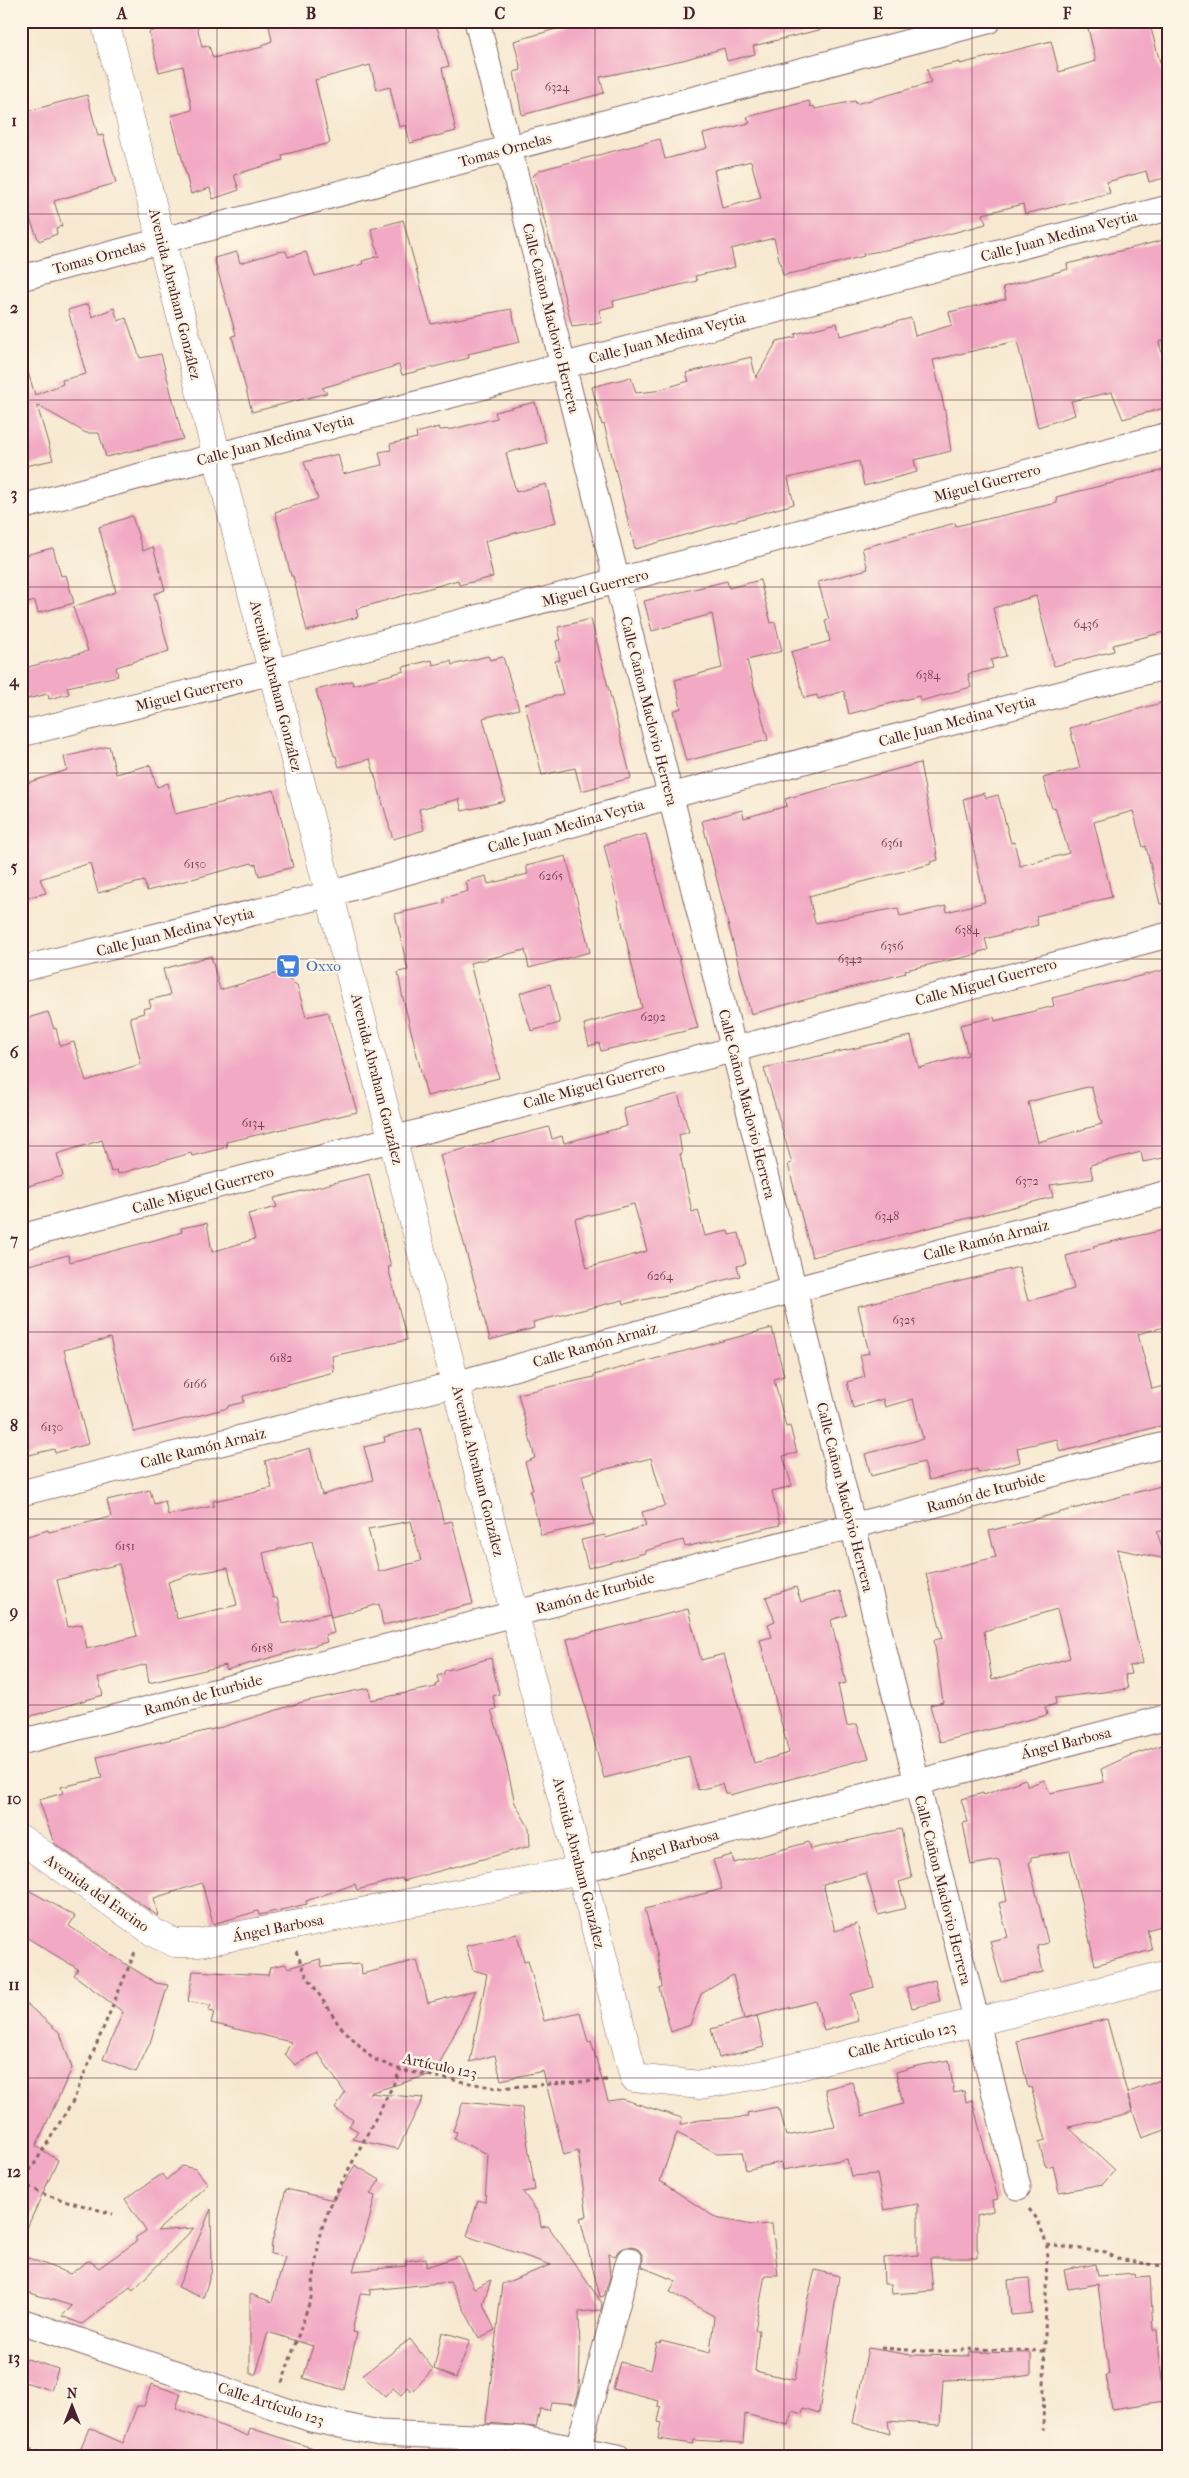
<svg xmlns="http://www.w3.org/2000/svg" width="1189" height="2478" viewBox="0 0 1189 2478" font-family="'IM FELL French Canon',serif">
	<style>
		.building { fill: #f2a9c4; fill-rule: evenodd }
		.lines { fill: none; stroke-linecap: round; stroke-linejoin: round }
		.minor-casing { stroke: #876665; stroke-width: 27 }
		.major-casing { stroke: #876665; stroke-width: 29 }
		.path { stroke: #876665; stroke-width: 3; stroke-dasharray: 4 4; stroke-linecap: butt }
		.minor { stroke: #fff; stroke-width: 25 }
		.major { stroke: #fff; stroke-width: 28 }
		.grid { fill: none; stroke: #4a1f2b; stroke-width: 1; stroke-opacity: 0.55 }
		.labels { text-anchor: middle; stroke-width: 5; stroke-linejoin: round; paint-order: stroke }
		.number-label { font-size: 12px; fill: #744251 }
		.street-label { font-size: 15px; fill: #4a1f2b; stroke: #fcf5e5 }
		.shop-label { font-size: 15px; fill: #366cbe; stroke: #fcf5e5; text-anchor: start }
		.neatline { fill: none; stroke: #4a1f2b; stroke-width: 2 }
		.grid-label { font-size: 16px; text-anchor: middle; font-weight: bold; fill: #4a1f2b }
	</style>
	<rect width="100%" height="100%" fill="#fcf5e5"/>
	<filter id="ink" filterUnits="userSpaceOnUse"><feTurbulence type="fractalNoise" baseFrequency=".02" numOctaves="2"/><feDisplacementMap in="SourceGraphic" scale="10" xChannelSelector="R" yChannelSelector="G"/><feConvolveMatrix kernelMatrix="1 2 1 2 8 2 1 2 1" color-interpolation-filters="sRGB"/></filter>
	<filter id="wash" filterUnits="userSpaceOnUse"><feTurbulence type="fractalNoise" baseFrequency=".0096" numOctaves="4" result="noise"/><feDisplacementMap in="SourceGraphic" scale="20" xChannelSelector="R" yChannelSelector="G"/><feGaussianBlur stdDeviation="1.12" result="paint"/><feColorMatrix in="noise" values="0 0 0 0 0 0 0 0 0 0 0 0 0 0 0 0 0 1.4 0 .05"/><feComposite in="paint" operator="in"/></filter>
	<g filter="url(#wash)">
		<rect width="100%" height="100%" fill="#f7e9d1"/>
		<g id="blocks">
			<path class="building" d="M189 21H196L202 47 209 46 213 58 263 47 262 45 272 41 268 21H435L449 66 442 68 456 131 410 143 406 125 399 127 390 87 377 90 370 65 315 80 330 143 282 155 283 160 234 175 239 190 213 199 210 188 191 194 171 116 192 110 183 66 159 72 149 32Z
				M584 21H822L823 29 753 46 755 54 727 61 724 48 683 60 600 77 604 93 522 115 514 72 521 70 514 41Z
				M1119 21H1149L1168 92V177L1149 182 1146 171 1107 182 1110 193 1025 214 1023 204 983 214 986 224 896 248 863 254 864 256 822 267 783 275 774 238 731 249 735 267 695 276 697 281 613 301 614 306 599 310 602 322 572 326 533 176 540 170 660 139 665 159 707 148 703 134 750 123 747 117 809 101 811 107 814 106 815 109 855 101 856 104 931 83 927 69 960 62V64L1051 41 1059 72 1096 61 1088 28ZM751 161 761 198 722 208 714 170Z
				M87 95 98 136 103 135 116 183 54 201 62 226 56 228 57 234 39 241 21 197V113Z
				M403 220 431 324 511 309 520 342 468 354 469 358 402 375 399 365 322 388 327 393 252 412 232 336 236 335 214 258 237 252 240 263 277 252 286 251 288 257 306 252 315 276 363 264 362 261 379 256 371 229Z
				M1168 239V339L1159 342 1168 375V407L1123 419 1112 392 1071 401 1075 415 1038 427 1017 341 933 360 945 411 951 451 914 460 917 472 864 486 859 461 788 478 794 504 635 549 604 424 602 425 592 387 631 377 636 393 655 391 689 381 686 373 751 357 756 378 777 341 796 337 795 334 837 323 840 336 911 318 915 336 952 325 949 312 1006 299 1003 287 1068 269 1067 264Z
				M88 304 92 317 114 308 118 321 126 318 140 358 161 354 183 439 106 457 99 433H86L37 405 53 460 21 467V432L23 431 21 370 27 369 35 395 63 384 62 380 86 374 68 310Z
				M535 402 546 443 506 453 516 492 546 484 556 522 485 541 493 577 459 585 458 580 356 609 358 617 307 631 293 576H291L275 512 318 499 304 462 338 454 343 474 382 465 379 452 391 450 390 444 417 438 416 433 439 427 440 430 453 429 497 418 495 412Z
				M1168 469V631L1113 645 1114 651 1054 666 1036 596 993 608 1006 656 991 660 993 668 968 674 971 687 921 701 919 696 849 714 844 691 818 699 817 695 804 698 791 652 830 641 825 620 829 619 818 582 868 569 862 548 955 523 956 526 1057 503 1056 497Z
				M132 516 143 551 153 547 156 557 165 590 154 594 169 651 116 667 118 676 67 687 69 694 49 699 48 694 27 699 21 669 88 651 73 607 116 592 99 527Z
				M53 548 61 576 66 575 74 603 38 613 35 601 21 605V556Z
				M760 580 771 623 775 622 782 651 747 660 768 740 686 761 673 711 681 708 675 680 722 668 712 614 652 631 644 601 727 581 729 588Z
				M591 619 631 778 581 791 575 768 542 775 525 704 563 694 555 661 560 660 556 641 561 640 558 627Z
				M488 656 490 660 503 657 519 709 483 718 505 801 462 811 459 799 419 809 424 830 393 839 370 759 339 767 336 756H334L316 690 352 681 353 685 404 671 403 667 432 660 433 665 451 661 452 665Z
				M1168 701V903L1160 904 1146 846 1143 847 1133 811 1094 822 1112 897 1036 916 1038 925 985 939 988 950 978 952 979 954 905 970 906 973 751 1014 702 821 742 810 744 818 769 811 787 806 785 799 920 763 938 860 930 862 931 864 809 896 815 923 898 908 900 916 946 906 947 912 985 902 963 799 984 793 986 798 998 795 1011 843 1014 842 1020 866 1069 853 1055 807 1052 808 1043 778 1080 768 1070 728Z
				M109 746 116 774 150 765 157 787 168 783 175 814 274 790 293 867 259 876 256 864 253 865 252 863 147 891 144 881 98 893 90 863 40 879 46 893 21 899V785L67 770 64 757Z
				M646 834 698 1028 601 1051 599 1043 589 1046 584 1024 642 1008 604 845Z
				M566 856 590 952 529 968 525 950 470 963 499 1078 427 1096 402 994 398 972 408 970 395 914 444 903V898L468 891 466 881 486 876 488 884 528 874 526 866Z
				M211 956 220 990 278 973 297 985 306 1017 328 1012 357 1112 226 1142 227 1147 192 1156 191 1153 118 1174 117 1170 111 1172 102 1140 57 1154 63 1176 21 1188V1020L48 1012 54 1029 56 1028 60 1046 74 1042 86 1081 141 1064 130 1017 144 1013 143 1009 151 1007 149 1000 170 995 163 969Z
				M1168 969V1157L1143 1162 1141 1152 1090 1165 1093 1179 1050 1185 1053 1197 812 1257 788 1164 792 1163 764 1068 911 1036 919 1068 968 1055 960 1025 994 1017 995 1021 1054 1006 1052 998ZM1091 1086 1102 1124 1038 1142 1028 1102Z
				M550 984 560 1023 531 1031 520 993Z
				M678 1094 689 1132 679 1135 682 1154H680L692 1212 698 1210 705 1236 728 1231 729 1235 739 1233 746 1264 737 1266 740 1276 666 1295 624 1304 623 1300 533 1322 534 1328 490 1340 440 1155 549 1127 552 1139 562 1136 564 1143 627 1126 623 1108ZM634 1204 647 1251 587 1268 575 1219Z
				M369 1174 391 1267H388L407 1340 332 1356 334 1372 243 1396 244 1402 228 1406V1408L134 1432 110 1338 64 1350 88 1444 55 1453 54 1449 21 1457V1267L68 1255 70 1262 151 1241 182 1232 181 1228 207 1223 212 1252 255 1239 248 1214 277 1207 274 1198Z
				M1168 1229V1326L1138 1334 1152 1389 1168 1385V1424L1060 1452 1057 1439 1017 1448 1020 1462 978 1473 977 1469 929 1480 924 1462 871 1476 865 1454 923 1439 913 1399 885 1407 883 1399 853 1408 847 1382 865 1377 860 1355 869 1353 858 1306 1019 1267 1028 1301 1074 1289 1066 1256 1094 1248 1093 1246Z
				M772 1328 784 1376 774 1379 786 1427 790 1426 797 1453 783 1456 792 1486 772 1491 780 1525 685 1547 683 1540 645 1551V1553L588 1568 581 1540 605 1535 606 1538 646 1526 642 1512 665 1506 651 1458 582 1475 594 1524 541 1535 530 1491 533 1490 525 1462 535 1458 518 1394 594 1377V1375Z
				M420 1428 443 1520 444 1523 452 1521 473 1604 383 1625 379 1604 331 1617 312 1541 263 1553 273 1598H277L283 1624 330 1613 334 1633 325 1635 327 1642 226 1670V1665L149 1683 146 1664 98 1678 103 1695 21 1719V1538L48 1530 49 1532 111 1517 107 1500 150 1490 154 1504 165 1501 168 1515 214 1506 213 1501 257 1492V1491L272 1488 265 1461 310 1448 322 1495 373 1480 364 1447 385 1442 384 1437ZM411 1521 421 1561 379 1572 368 1529ZM119 1564 137 1636 87 1649 82 1624 68 1627 57 1580ZM228 1568 237 1605 177 1619 168 1582 192 1574Z
				M1168 1484V1529L1157 1532 1166 1559 1117 1549 1142 1663 1129 1666 1131 1674 1125 1675 1128 1689 1055 1698 1056 1704 1045 1707 1047 1715 940 1742 930 1705 943 1702 934 1640 943 1638 926 1574 996 1557 989 1531ZM1057 1609 1070 1658 992 1680 984 1631Z
				M796 1587 801 1602 840 1591 847 1615 831 1620 846 1683 838 1685 847 1726 857 1724 869 1758 730 1795 729 1793H725L722 1784 698 1790 689 1756 604 1778 567 1639 688 1609 701 1660 724 1654 754 1763 789 1753 760 1640 772 1637 768 1624 775 1621 766 1597Z
				M491 1658 499 1694 493 1696 496 1709 491 1710 501 1741 515 1803 529 1828 530 1846 403 1881 402 1878 357 1890 355 1884 306 1901 307 1904 259 1915 258 1911 213 1924 202 1883 154 1898 158 1916 54 1843 39 1800 63 1793 61 1787 102 1778 97 1757 222 1727 306 1701 369 1688 371 1700 436 1687V1684L439 1683 437 1676 444 1674V1671Z
				M1168 1743V1924L1147 1930 1152 1950 1095 1965 1070 1851 1031 1857V1862L1029 1863 1048 1943 1037 1946 1043 1972 1001 1982 990 1941 1008 1937 999 1903 1007 1901 999 1860 971 1865 963 1823 968 1822 961 1799 983 1793 984 1795 1025 1779 1028 1786 1044 1780 1050 1793 1104 1782 1101 1769 1129 1756Z
				M901 1829 912 1878 899 1882 906 1908 878 1915 866 1873 823 1884 835 1931 857 1924 874 1987 851 1994 858 2021 824 2031 816 2001 744 2019 733 1975 701 1994 690 2025 671 2032 659 1988 662 1987 657 1954 645 1909 722 1889 713 1860 732 1855 734 1863 809 1842 811 1849Z
				M21 1886 75 1916 69 1926 124 1963 156 1983 168 1985 150 2043 136 2072 103 2059 123 2012 74 1975 78 1969 21 1934Z
				M517 1934 524 1961 528 1960 544 2021 580 2012 588 2042 591 2041 608 2101 622 2099 682 2118 680 2125 699 2120 748 2117 747 2113 777 2107 778 2111 780 2110 786 2136 835 2127 825 2089 852 2082 862 2116 903 2104 896 2072 917 2066 949 2060 954 2093 964 2091 966 2102 972 2100 998 2199 992 2200 993 2211 977 2215V2258H930L933 2291 892 2294 891 2284H884L883 2258 918 2255V2204L884 2210 877 2174 851 2176 847 2159 782 2170 781 2162 746 2170 742 2152 717 2153 677 2133 660 2181 716 2218 752 2225 772 2224 778 2275H765L755 2330H759L755 2371 795 2380 806 2306 815 2270 839 2276 819 2413 803 2408 802 2414 792 2411 788 2425 745 2414 743 2443 694 2440 693 2444 658 2439 661 2423 658 2422 661 2407 658 2406 659 2401 613 2389 620 2362 651 2370 657 2343 660 2344 661 2341 710 2353 714 2316 670 2292 676 2281 642 2267 643 2256 639 2250 632 2246 619 2250 615 2256 608 2253 610 2277 604 2296 600 2297 580 2218 587 2216 578 2151 564 2155 543 2071 501 2080 495 2055 470 2062 487 1974 473 1970 466 1946Z
				M320 1959 322 1967 361 1964 362 1974 417 1960 428 2003 476 1990 435 2073 369 2093 423 2098 398 2149 352 2139 358 2131 349 2126 353 2120 335 2109 345 2093 318 2053 295 2065 285 2054 291 2042 211 2023 214 2012 208 2011 211 2005 188 2002 193 1971 268 1975 270 1967 285 1964 288 1968Z
				M935 1980 940 2001 912 2008 906 1988Z
				M21 1999 60 2033 72 2068 36 2146 58 2160 21 2241Z
				M757 2016 764 2047 719 2058 711 2029Z
				M1107 2019 1132 2111 1122 2116 1068 2127 1115 2170 1103 2184 1059 2192 1053 2165 1047 2167 1045 2165 1039 2142 1046 2140 1031 2087 1028 2088 1017 2041Z
				M1168 2077V2129L1142 2138 1127 2093Z
				M463 2102 522 2108 535 2190 523 2192 539 2214 541 2227 548 2226 602 2303 601 2310 579 2312 580 2352 579 2391 575 2404 551 2402 549 2410 540 2409 536 2427 486 2423 502 2284 551 2265 467 2236 478 2200 485 2202 488 2154 454 2139 457 2132 453 2131Z
				M355 2165 380 2180 370 2194 375 2196 370 2217 353 2271 406 2266V2261L426 2258V2267L459 2256 474 2288 491 2280 483 2304 495 2330 479 2338 450 2282 370 2290V2295L360 2294 352 2332 357 2333 344 2390 303 2378 313 2346 268 2332 256 2374H250V2294L272 2302 285 2257 271 2254 272 2242 286 2189 334 2200Z
				M182 2166 196 2169 208 2184 157 2231 194 2228 133 2290 130 2287 82 2324 62 2316 72 2306 21 2290V2255L70 2274 86 2262 90 2261 99 2268 137 2241 135 2238 146 2231 125 2199 162 2174 166 2180Z
				M211 2209 212 2270 203 2298 178 2287Z
				M1096 2264 1098 2276 1134 2273 1135 2277 1150 2276 1153 2330H1157L1164 2401 1112 2409 1106 2375H1109L1098 2284 1068 2289 1064 2270Z
				M1029 2278 1032 2313 1011 2315 1008 2280Z
				M442 2332 470 2340 456 2378 434 2369Z
				M410 2339 433 2369 412 2392 407 2387 401 2395 393 2388 385 2397 362 2375Z
				M868 2348 911 2355 970 2356V2352L1031 2353V2375L1010 2378 943 2380 940 2425 888 2421 890 2434 853 2423Z
				M21 2357 58 2369 51 2390 21 2381Z
				M151 2384 181 2394 176 2408 248 2436 250 2428 325 2452 324 2457H77L89 2428 123 2443 137 2406H144Z
				M483 2452 521 2453 529 2455 528 2457H482Z"/>
		</g>
	</g>
	<g filter="url(#ink)">
		<use href="#blocks" fill-opacity="0" stroke="#876665" stroke-width="1"/>
		<g class="lines">
			<defs>
				<path id="minor" d="M477 21 1018 2187
					M21 278 988 21
					M21 507 1168 208
					M21 734 272 672 1168 435
					M21 969 330 894 670 796 1168 666
					M21 1237 1168 935
					M21 1493 456 1384 793 1290 1168 1193
					M21 1742 1168 1444
					M581 1870 1168 1717
					M21 2321 311 2419 379 2433 523 2439 618 2457
					M578 2449 629 2260"/>
				<path id="major" d="M105 21 634 2078 700 2085 771 2073 1168 1974
					M21 1839 156 1934 175 1943H199L581 1870"/>
			</defs>
			<use href="#minor" class="minor-casing"/>
			<use href="#major" class="major-casing"/>
			<path class="path" d="M296 1951 305 1973 339 2025 373 2059 401 2070 496 2088 607 2080
				M21 2174 32 2168 73 2101 135 1952
				M21 2183 46 2195 113 2214
				M1029 2209 1038 2220 1047 2245 1043 2430
				M1047 2245 1106 2252 1117 2259 1168 2267
				M881 2348 937 2352 974 2349 1045 2351
				M282 2383 311 2298 320 2233 333 2199 401 2070
				M21 2446 50 2457"/>
			<use href="#minor" class="minor"/>
			<use href="#major" class="major"/>
		</g>
	</g>
	<path class="grid" d="M217 21V2457M406 21V2457M595 21V2457M784 21V2457M972 21V2457M21 214H1168M21 400H1168M21 587H1168M21 773H1168M21 959H1168M21 1146H1168M21 1332H1168M21 1519H1168M21 1705H1168M21 1891H1168M21 2078H1168M21 2264H1168"/>
	<defs>
		<symbol id="supermarket-square" viewBox="-11 -11 22 22"><rect x="-9" y="-9" width="18" height="18" rx="4" fill="#3f7fe0" stroke="#fcf5e5"/><path d="M-6-5.5h2.5l.6 2H6L4.5 2H-2.5L-4.4-4H-6ZM-1.5 3.2a1.3 1.3 0 1 0 .1 0ZM3 3.2a1.3 1.3 0 1 0 .1 0Z" fill="#fff"/></symbol>
	</defs>
	<g fill-rule="evenodd">
		<use href="#supermarket-square" x="274" y="952" width="28" height="28"/>
	</g>
	<g class="labels">
		<g class="number-label">
			<text x="557" y="91">6324</text>
			<text x="1086" y="628">6436</text>
			<text x="928" y="679">6384</text>
			<text x="892" y="847">6361</text>
			<text x="195" y="868">6150</text>
			<text x="551" y="880">6265</text>
			<text x="967" y="934">6384</text>
			<text x="892" y="950">6356</text>
			<text x="850" y="963">6342</text>
			<text x="653" y="1021">6292</text>
			<text x="253" y="1127">6134</text>
			<text x="1027" y="1185">6372</text>
			<text x="887" y="1220">6348</text>
			<text x="660" y="1280">6264</text>
			<text x="904" y="1324">6325</text>
			<text x="281" y="1362">6182</text>
			<text x="195" y="1388">6166</text>
			<text x="52" y="1431">6130</text>
			<text x="125" y="1550">6151</text>
			<text x="262" y="1652">6158</text>
		</g>
		<g class="street-label">
			<text transform="translate(505 150) rotate(-15)" y="5">Tomas Ornelas</text>
			<text transform="translate(1059 236) rotate(-15)" y="5">Calle Juan Medina Veytia</text>
			<text transform="translate(99 257) rotate(-15)" y="5">Tomas Ornelas</text>
			<text transform="translate(175 294) rotate(76)" y="5">Avenida Abraham González</text>
			<text transform="translate(551 318) rotate(76)" y="5">Calle Cañon Maclovio Herrera</text>
			<text transform="translate(667 338) rotate(-15)" y="5">Calle Juan Medina Veytia</text>
			<text transform="translate(275 440) rotate(-15)" y="5">Calle Juan Medina Veytia</text>
			<text transform="translate(987 483) rotate(-15)" y="5">Miguel Guerrero</text>
			<text transform="translate(595 588) rotate(-15)" y="5">Miguel Guerrero</text>
			<text transform="translate(276 686) rotate(76)" y="5">Avenida Abraham González</text>
			<text transform="translate(189 693) rotate(-14)" y="5">Miguel Guerrero</text>
			<text transform="translate(649 711) rotate(76)" y="5">Calle Cañon Maclovio Herrera</text>
			<text transform="translate(957 721) rotate(-15)" y="5">Calle Juan Medina Veytia</text>
			<text transform="translate(566 826) rotate(-16)" y="5">Calle Juan Medina Veytia</text>
			<text transform="translate(175 932) rotate(-14)" y="5">Calle Juan Medina Veytia</text>
			<text transform="translate(986 982) rotate(-15)" y="5">Calle Miguel Guerrero</text>
			<text transform="translate(377 1079) rotate(76)" y="5">Avenida Abraham González</text>
			<text transform="translate(594 1085) rotate(-15)" y="5">Calle Miguel Guerrero</text>
			<text transform="translate(747 1104) rotate(76)" y="5">Calle Cañon Maclovio Herrera</text>
			<text transform="translate(203 1190) rotate(-15)" y="5">Calle Miguel Guerrero</text>
			<text transform="translate(986 1240) rotate(-14)" y="5">Calle Ramón Arnaiz</text>
			<text transform="translate(595 1345) rotate(-16)" y="5">Calle Ramón Arnaiz</text>
			<text transform="translate(203 1448) rotate(-14)" y="5">Calle Ramón Arnaiz</text>
			<text transform="translate(478 1471) rotate(76)" y="5">Avenida Abraham González</text>
			<text transform="translate(986 1492) rotate(-15)" y="5">Ramón de Iturbide</text>
			<text transform="translate(845 1497) rotate(76)" y="5">Calle Cañon Maclovio Herrera</text>
			<text transform="translate(595 1593) rotate(-15)" y="5">Ramón de Iturbide</text>
			<text transform="translate(203 1695) rotate(-15)" y="5">Ramón de Iturbide</text>
			<text transform="translate(1066 1743) rotate(-14)" y="5">Ángel Barbosa</text>
			<text transform="translate(674 1846) rotate(-15)" y="5">Ángel Barbosa</text>
			<text transform="translate(579 1863) rotate(76)" y="5">Avenida Abraham González</text>
			<text transform="translate(943 1890) rotate(76)" y="5">Calle Cañon Maclovio Herrera</text>
			<text transform="translate(97 1893) rotate(35)" y="5">Avenida del Encino</text>
			<text transform="translate(278 1928) rotate(-11)" y="5">Ángel Barbosa</text>
			<text transform="translate(902 2040) rotate(-14)" y="5">Calle Articulo 123</text>
			<text transform="translate(440 2066) rotate(12)" y="5">Artículo 123</text>
			<text transform="translate(271 2404) rotate(18)" y="5">Calle Artículo 123</text>
		</g>
		<g class="shop-label">
			<text x="306" y="971">Oxxo</text>
		</g>
	</g>
	<rect width="1189" height="2478" fill="none" stroke="#fcf5e5" stroke-width="55"/>
	<g transform="translate(72 2406)" stroke="#fcf5e5" stroke-width="4" paint-order="stroke">
	<path d="M0-4L9 19L0 12L-9 19Z" fill="#4a1f2b"/>
	<text y="-8" font-size="14" font-weight="bold" text-anchor="middle" fill="#4a1f2b">N</text>
	</g>
	<rect x="28" y="28" width="1134" height="2422" class="neatline"/>
	<g class="grid-label">
		<text x="122" y="19">A</text>
		<text x="311" y="19">B</text>
		<text x="500" y="19">C</text>
		<text x="689" y="19">D</text>
		<text x="878" y="19">E</text>
		<text x="1067" y="19">F</text>
		<text x="14" y="126">1</text>
		<text x="14" y="313">2</text>
		<text x="14" y="499">3</text>
		<text x="14" y="686">4</text>
		<text x="14" y="872">5</text>
		<text x="14" y="1058">6</text>
		<text x="14" y="1245">7</text>
		<text x="14" y="1431">8</text>
		<text x="14" y="1617">9</text>
		<text x="14" y="1804">10</text>
		<text x="14" y="1990">11</text>
		<text x="14" y="2177">12</text>
		<text x="14" y="2363">13</text>
	</g>
</svg>
